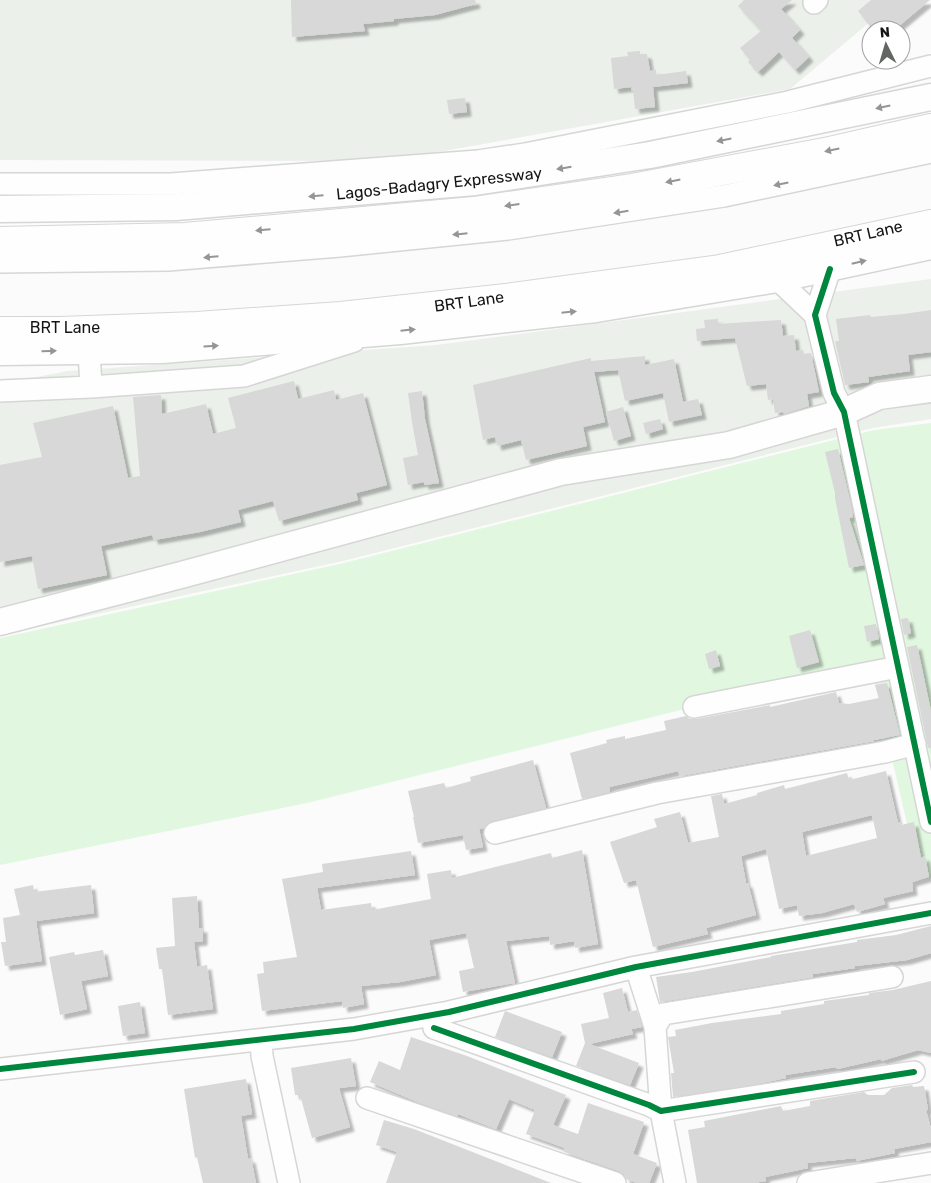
<svg xmlns="http://www.w3.org/2000/svg" width="931" height="1183" viewBox="0 0 931 1183" font-family="Rubik,sans-serif">
	<style>
		.built { fill: #ebf0ea }
		.green { fill: #e1f7e0 }
		.building { fill: #d7d8d7; fill-rule: evenodd; filter: url(#shadow) }
		.lines { fill: none; stroke-linecap: round; stroke-linejoin: round }
		.minor-casing { stroke: #d5d6d5; stroke-width: 24 }
		.major-casing { stroke: #d5d6d5; stroke-width: 29 }
		.highway-casing { stroke: #d5d6d5; stroke-width: 30 }
		.minor { stroke: #fefefe; stroke-width: 21 }
		.major { stroke: #fefefe; stroke-width: 26 }
		.highway { stroke: #fefefe; stroke-width: 28 }
		.cycleway-casing { stroke: #fff; stroke-width: 9 }
		.cycleway { stroke: #00873e; stroke-width: 6 }
		.oneway { fill: #959595 }
		.labels { text-anchor: middle; stroke-width: 4; stroke-linejoin: round; paint-order: stroke }
		.street-label { font-size: 16px; fill: #141514; stroke: #fff }
	</style>
	<defs>
		<filter id="shadow"><feDropShadow dx="4.5" dy="4.5" stdDeviation="1" flood-color="#0004"/></filter>
	</defs>
	<rect width="100%" height="100%" fill="#fafbfa"/>
	<path class="built" d="M0 0H896L790 89 388 161 0 160Z
		M931 279V419L873 428 343 561 0 635V384L68 371 436 345Z"/>
	<path class="green" d="M931 423V878L920 880 870 663 307 803 0 865V638L344 563 874 430Z"/>
	<path class="building" d="M291 0H475L476 4 435 15 394 19V21L363 24 365 31 292 37Z
		M744 0H792L781 9 800 30 792 38 809 57 795 70 779 52 758 72 748 62 750 60 740 48 761 31 738 6Z
		M871 0H930L894 30H873L858 11Z
		M640 51V54H647L650 71 656 70V75L686 71 688 83 653 87 655 107 635 109 633 90 632 91 631 87 614 89 611 58 628 56 627 52Z
		M465 98 467 112 449 114 447 100Z
		M931 310V352L908 355 910 371 868 377 869 382 845 385 835 341H839L836 319 870 315 871 317 904 314Z
		M718 319V324L781 320 783 336 794 335 796 351 803 350 804 354 811 353 819 392 807 394 809 406 784 414 783 412 775 413 773 399 768 400 766 384 747 386 735 338 697 341 696 329 705 328 704 320Z
		M645 356V365L674 359 683 402 698 399 702 415 669 422 663 393 625 401 618 370 594 372 605 422 583 427 587 446 526 460 521 440 497 446 495 437 483 440 473 385 591 358V361Z
		M294 381 298 399 334 390 336 400 363 393 387 485 356 493 358 500 279 521 273 501 238 510 241 522 200 532 154 540 152 535 101 546 107 575 38 589 32 556 0 562V465L42 457 33 423 113 406 128 478 140 476 133 397 161 395 162 414 206 404 213 434 236 428 228 398Z
		M422 391 425 419 439 483 424 485V482L408 485 403 458 418 455 412 422 408 393Z
		M623 407 631 436 614 441 606 412Z
		M660 419 663 429 646 434 643 423Z
		M838 449 852 509 853 517 849 518 864 565 849 568 835 498V493L825 452Z
		M908 618 911 633 904 635 901 619Z
		M876 624 879 639 867 642 864 626Z
		M810 630 819 662 797 668 789 636Z
		M917 645 931 711V748H928L907 647Z
		M716 650 720 666 709 669 705 654Z
		M887 683 900 735 874 740V741L680 776 678 771 609 787 610 792 582 799 570 753 607 743 606 740 625 736V739L666 730 664 721 686 716 690 719H696L770 705V707L836 692 839 703 849 704 879 698 875 685Z
		M533 760 546 808 492 821 487 824 484 828 479 829 483 847 466 850 463 835 418 843 413 817H414L408 791 444 783 446 788 471 781 470 777Z
		M886 771 898 823 901 822V825L914 822 921 858 925 856 929 877 912 882 913 891 883 898 885 904 857 912 854 904 822 913 799 916 797 905 779 909 766 849 741 856 746 883H748L756 915 706 928 708 934 653 947 636 880 624 883 610 842 657 827 654 819 680 812 688 843 719 837 711 796 722 794 724 804 757 795V793L784 785 785 789 847 773 849 780ZM872 815 877 838 806 856 802 832Z
		M582 850 598 944 575 948 574 941 550 945 549 936 506 941 515 983 463 992 459 971 474 968 466 933 429 940 436 975 400 982 361 986 364 1004 343 1008 342 1001 262 1011 257 974 264 973 263 962 297 957 282 879 323 872 322 864 411 851 415 875 317 888 321 910 371 903 372 910 431 899 427 874 451 870 452 878 551 853 552 858Z
		M33 885 34 892 91 885 94 913 36 921 42 961 5 966 1 942H6L3 918 20 915 14 889Z
		M197 896 199 928H203V941L194 942 197 967 207 965 213 1009 168 1015 162 969H159L156 948 175 946 172 898Z
		M931 926V953L907 960 855 966V968L813 974V977L660 1002 656 977 692 972 771 957V956L857 942V940L896 935Z
		M103 950 108 976 81 981 87 1009 60 1015 49 957 74 952 75 955Z
		M931 981V1053L918 1050 881 1061V1059L837 1069 836 1067 785 1075 786 1078 757 1084 673 1097 671 1073H674L668 1037 676 1036 675 1030 712 1023 781 1014V1011L824 1004V1001L869 995V993L893 990Z
		M622 988 628 1012 637 1010 642 1027 631 1029 633 1034 589 1044 639 1063 630 1085 576 1066 585 1043 581 1024 609 1018 603 993Z
		M140 1002 145 1033 123 1036 118 1006Z
		M505 1011 562 1032 552 1057 495 1037Z
		M411 1037 467 1056 566 1095 553 1125 578 1134 588 1103 644 1122 633 1154 657 1163 649 1183H637L626 1179 624 1174 619 1171 564 1152 565 1148 526 1134 535 1110 509 1099 496 1129 458 1114 457 1116 420 1103 370 1082 379 1061 400 1070Z
		M351 1058 356 1086 339 1088 350 1127 312 1138 300 1095H295L291 1068Z
		M246 1079 252 1114 241 1116 248 1159 251 1158 256 1183H203L197 1157 195 1158 184 1089Z
		M912 1085 913 1087 924 1086 928 1110H926L931 1129V1142L894 1149 895 1153 856 1161V1158L807 1163 808 1168 765 1177 766 1181 753 1183H697L688 1130 705 1127 704 1121 781 1106 783 1111 810 1106V1101L864 1092 868 1095H884L892 1088Z
		M384 1120 414 1129 551 1183H386L397 1152 376 1145Z"/>
	<g class="lines">
		<defs>
			<path id="minor" d="M814 3 817 0
				M0 184H171L478 161 525 154 788 102 931 66
				M0 262 168 260 340 246 508 229 724 196 931 152
				M830 269 815 315 834 393 844 412 931 822
				M777 279 815 315
				M89 351 91 387
				M0 391 91 387 244 376 354 341
				M694 707 898 667
				M495 833 657 793 885 752 915 744
				M636 967 655 1027 661 1111 675 1183
				M655 1027 663 1014 892 977
				M434 1028 649 1105 661 1111 914 1072
				M261 1040 262 1056 289 1183
				M0 1069 354 1029 449 1012 636 967 931 913
				M367 1098 615 1183
				M808 1183 931 1163"/>
			<path id="major" d="M0 209 176 207 475 182 650 155 931 97
				M0 352 162 350 400 331 596 309 777 279 931 246
				M0 622 181 575 561 472 729 445 844 412 879 396 931 389"/>
			<path id="highway" d="M0 241 185 237 474 211 632 188 830 151 931 128
				M0 331H60L197 326 341 316 506 298 720 269 931 224"/>
		</defs>
		<use href="#minor" class="minor-casing"/>
		<use href="#major" class="major-casing"/>
		<use href="#highway" class="highway-casing"/>
		<use href="#minor" class="minor"/>
		<use href="#major" class="major"/>
		<use href="#highway" class="highway"/>
		<defs>
			<path id="cycleway" d="M830 269 815 315 834 393 844 412 931 822
				M434 1028 649 1105 661 1111 914 1072
				M0 1069 354 1029 449 1012 636 967 931 913"/>
		</defs>
		<use href="#cycleway" class="cycleway-casing"/>
		<use href="#cycleway" class="cycleway"/>
	</g>
	<defs><path id="oneway-solid" d="M-6-.8H1V-3.2L6.5 0L1 3.2V.8H-6Z" transform="scale(1.25)"/></defs>
	<g class="oneway">
		<use href="#oneway-solid" transform="translate(883 107) rotate(168)"/>
		<use href="#oneway-solid" transform="translate(724 140) rotate(169)"/>
		<use href="#oneway-solid" transform="translate(832 150) rotate(168)"/>
		<use href="#oneway-solid" transform="translate(564 168) rotate(171)"/>
		<use href="#oneway-solid" transform="translate(673 181) rotate(169)"/>
		<use href="#oneway-solid" transform="translate(781 184) rotate(168)"/>
		<use href="#oneway-solid" transform="translate(316 196) rotate(175)"/>
		<use href="#oneway-solid" transform="translate(512 205) rotate(172)"/>
		<use href="#oneway-solid" transform="translate(621 212) rotate(171)"/>
		<use href="#oneway-solid" transform="translate(263 230) rotate(175)"/>
		<use href="#oneway-solid" transform="translate(460 234) rotate(174)"/>
		<use href="#oneway-solid" transform="translate(211 257) rotate(175)"/>
		<use href="#oneway-solid" transform="translate(859 262) rotate(-13)"/>
		<use href="#oneway-solid" transform="translate(569 312) rotate(-6)"/>
		<use href="#oneway-solid" transform="translate(408 330) rotate(-6)"/>
		<use href="#oneway-solid" transform="translate(211 346) rotate(-4)"/>
		<use href="#oneway-solid" transform="translate(49 351) rotate(-1)"/>
	</g>
	<g class="labels">
		<g class="street-label">
			<text transform="translate(439 183) rotate(-6)" y="6">Lagos-Badagry Expressway</text>
			<text transform="translate(868 233) rotate(-13)" y="6">BRT Lane</text>
			<text transform="translate(469 301) rotate(-8)" y="6">BRT Lane</text>
			<text x="65" y="333">BRT Lane</text>
		</g>
	</g>
	<g transform="translate(886 45) rotate(355)"><circle r="24" fill="#ffffff" stroke="#a1a1a1"/>
	<path d="M0-4L9 19L0 12L-9 19Z" fill="#646664"/>
	<text y="-8" font-size="14" font-weight="bold" text-anchor="middle" fill="#141514">N</text>
	</g>
</svg>
